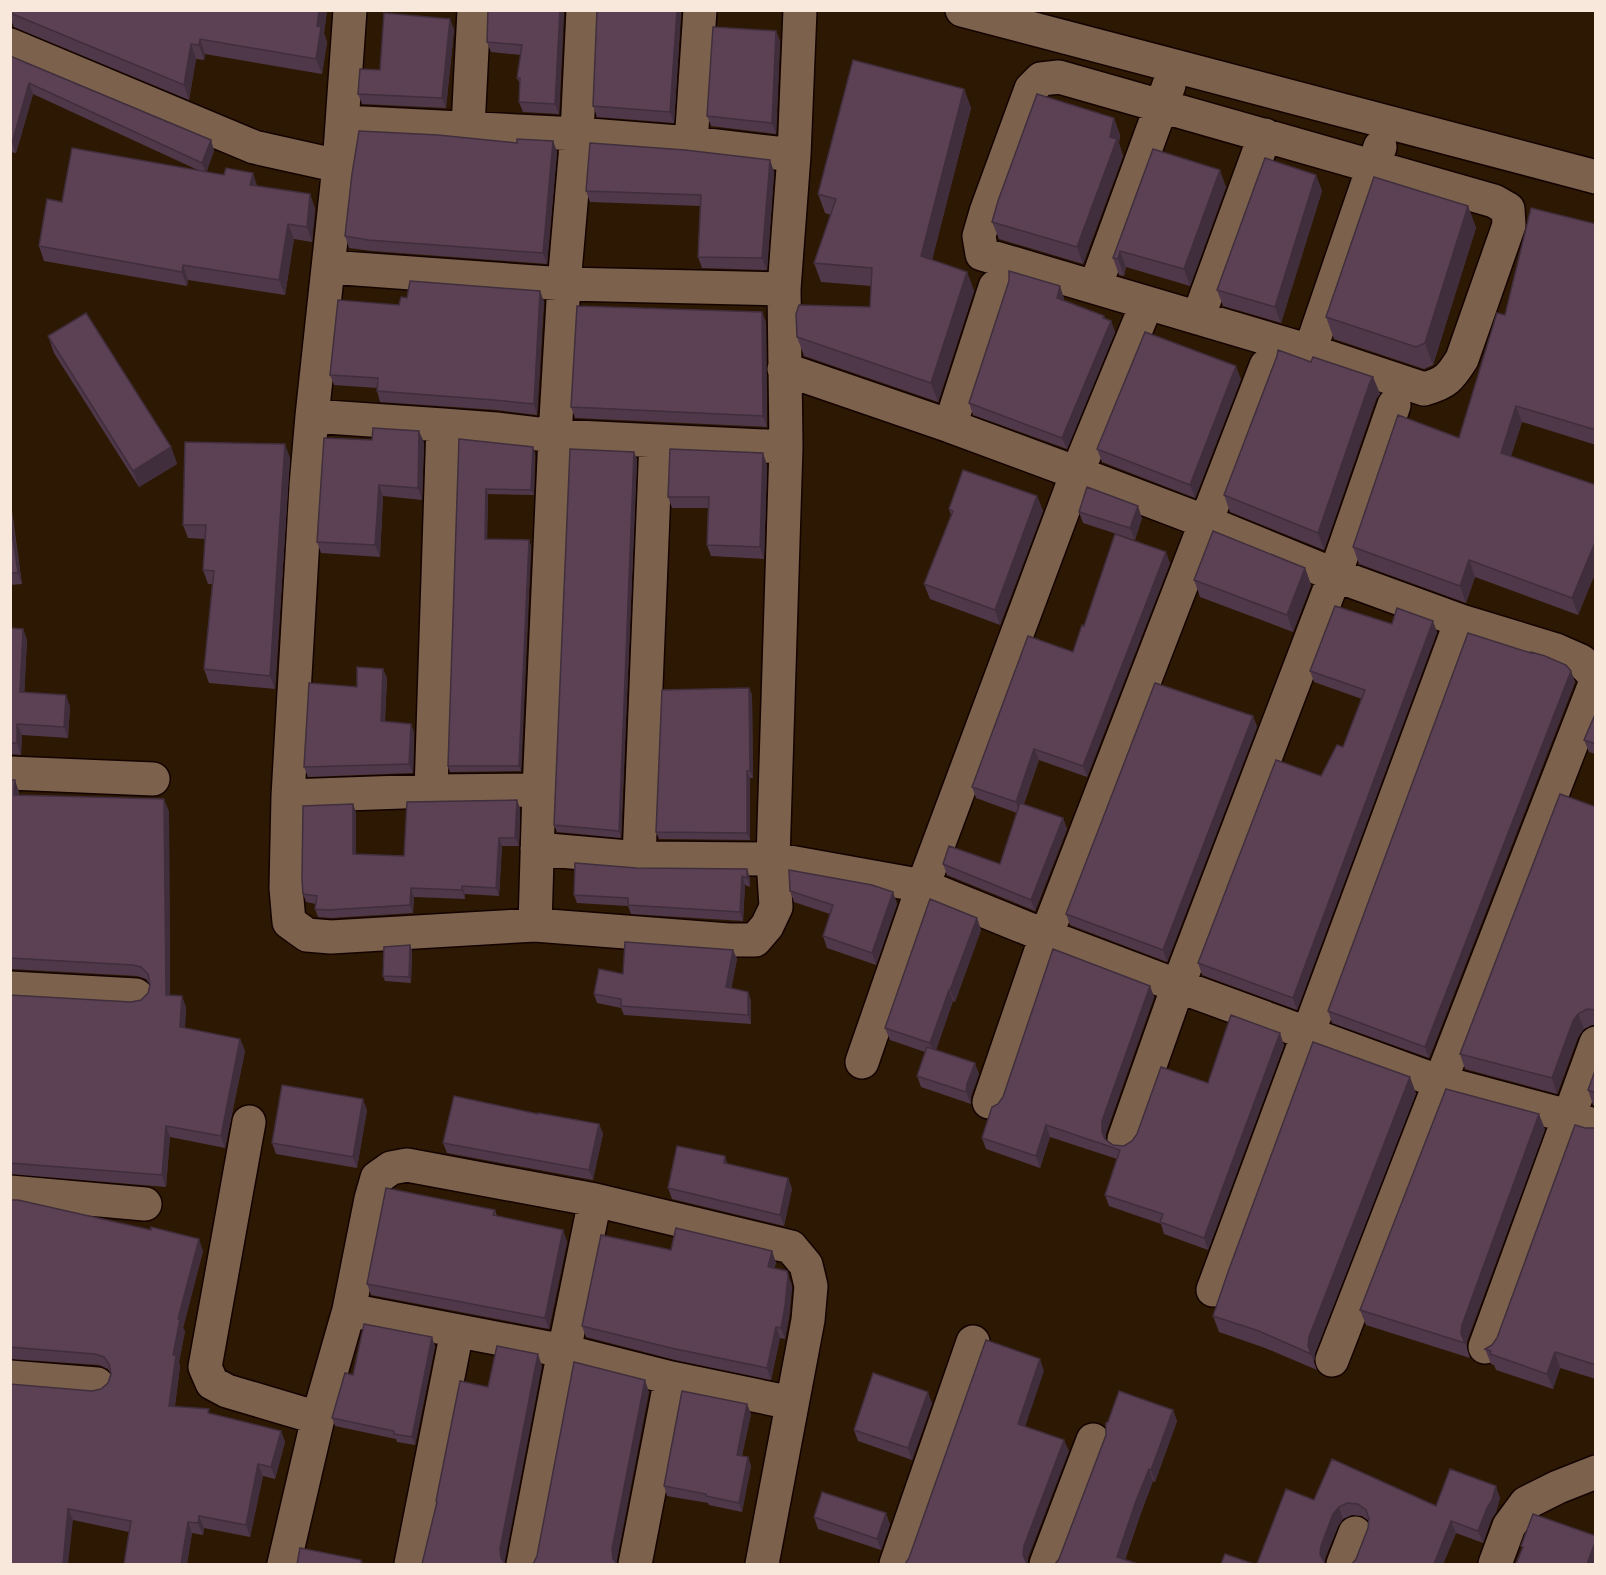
<svg xmlns="http://www.w3.org/2000/svg" width="1606" height="1575" viewBox="0 0 1606 1575" font-family="Signika,sans-serif">
	<style>
		.lines { fill: none; stroke-linecap: round; stroke-linejoin: round }
		.street-casing { stroke: #140300; stroke-width: 36 }
		.street { stroke: #7c624c; stroke-width: 33 }
		.wall { fill: #4f3849 }
		.shaded-wall { fill: #402e3c }
		.building { fill: #5c4155; stroke: #402e3c; stroke-width: 1.5 }
	</style>
	<rect width="100%" height="100%" fill="#2d1803"/>
	<g class="lines">
		<defs>
			<path id="street" d="M350 10 339 166 312 416 306 486 288 796 286 888 289 922 307 935 331 937 535 925 729 940H755L767 926 776 907 773 859 639 858 537 849
				M800 10 794 155 784 289 786 447 773 859 923 886 1046 936 1178 986 1440 1082 1568 1116 1596 1126
				M962 10 1596 177
				M10 45 254 147 339 166
				M1059 77 1494 201 1508 209 1509 225 1462 359C1450 378 1446 383 1424 389L1310 351 982 254 979 236 986 212 1031 89 1041 79Z
				M343 122 577 134 691 143 794 155
				M468 127 474 10
				M691 143 700 10
				M329 267 564 284 784 289
				M1095 287 1169 85
				M1198 318 1265 135
				M1310 351 1380 147
				M784 369 950 426 1077 473 1206 522 1335 575 1461 621 1556 650 1581 661 1596 677
				M312 416 443 425
				M950 426 995 287
				M10 773 153 779
				M431 791 443 425 496 429 555 436 786 447
				M288 796 431 791 539 790
				M639 858 656 441
				M535 925 539 790 555 436 564 284 577 134 583 10
				M10 988 136 995
				M862 1062 923 886 1077 473 1147 303
				M989 1102 1046 936 1266 366
				M249 1122 205 1367 212 1383 227 1391 318 1418
				M1124 1139 1178 986 1335 575 1394 405
				M10 1192 145 1204
				M1213 1290 1461 621
				M349 1310 564 1351 671 1378 792 1403
				M1485 1347 1596 1043
				M1332 1360 1596 681
				M10 1377 97 1384
				M284 1564 318 1418 349 1310 371 1199 377 1178 391 1168 407 1165 595 1200 791 1247 806 1265 811 1286 808 1320 762 1564
				M411 1564 457 1331
				M523 1564 559 1376 595 1200
				M635 1564 671 1378
				M896 1564 973 1342
				M1046 1564 1093 1440
				M1343 1564 1355 1533
				M1495 1564 1509 1526 1526 1503 1558 1487 1596 1472"/>
		</defs>
		<use href="#street" class="street-casing"/>
		<use href="#street" class="street"/>
	</g>
	<path class="wall" d="M10 10H327L324 33 327 42 322 74 205 54 204 60 196 59 189 100 14 27 10 17Z
		M488 10H564L559 114 523 112 519 102 520 84 517 78 521 55 491 52 487 42Z
		M681 12 674 123 597 117 593 106Z
		M450 19 454 30 446 108 362 104 358 94 380 70Z
		M776 31 780 41 776 134 711 126 707 116Z
		M10 56 211 140 214 151 206 172 257 186 310 194 315 209 312 242 294 239 285 295 188 280 187 286 44 261 39 246 62 202 200 171 33 94 16 153 10 152Z
		M964 89 971 108 932 260 967 272 974 291 938 402 804 356 797 337 870 307 871 286 821 282 814 263 831 215 825 213 818 194Z
		M1114 118 1120 135 1119 143 1123 156 1083 264 999 239 992 222Z
		M553 141 557 152 547 264 372 251 349 248 345 236 517 143Z
		M1153 149 1226 187 1190 286 1126 267 1124 276 1119 275 1113 258Z
		M770 160 774 172 767 270 702 268 698 257 700 206 590 202 586 191Z
		M1316 175 1322 191 1281 323 1223 306 1217 290Z
		M1468 206 1476 228 1433 365 1424 369 1334 339 1326 317Z
		M1596 224V445L1522 422 1511 456 1596 485V571L1578 615 1475 577 1466 603 1359 564 1353 547 1459 438 1505 315Z
		M407 298 544 301 537 415 497 410 380 402 377 391V388L334 385 330 375Z
		M1064 298V300L1104 316 1105 318 1111 321 1115 332 1067 449 973 415 969 403Z
		M762 312 766 323 767 427 575 418 571 407Z
		M48 336 171 447 177 464 139 487 54 353Z
		M1311 362 1373 377 1380 394 1376 399 1324 550 1230 512 1224 495Z
		M1241 379 1195 498 1102 462 1097 449Z
		M459 439 535 453 534 495 488 494 487 539 529 540 531 546 521 771 450 772 448 766Z
		M424 442 422 500 383 496 380 557 321 553 317 542Z
		M290 458 275 689 209 683 204 669 212 584H208L203 570 205 539 188 538 183 525Z
		M637 459 621 838 557 832 554 825Z
		M767 465 764 559 711 556 707 545 708 508H672L668 497Z
		M1037 496 1043 511 1000 625 930 599 924 584 951 515 949 509Z
		M10 503H11L22 584 10 585Z
		M1079 512 1142 518 1135 540 1083 523Z
		M1170 563 1087 777 1039 760 1024 804 1063 818 1067 829 1035 911 947 875 943 864H1000L1017 813 976 798 972 787 1073 652 1084 626Z
		M1305 568 1311 585 1293 632 1200 597 1194 580Z
		M1392 624 1437 632 1297 1010 1202 975 1198 963 1321 776 1343 747 1362 699 1314 682 1310 671Z
		M10 628 23 629 27 640 24 693 70 706 68 738 22 735 21 755 11 754Z
		M1531 653 1571 671 1575 682 1429 1058 1332 1023 1328 1011Z
		M383 669 387 678 385 722 411 724 414 733 413 773 308 777 304 767 357 687Z
		M749 688 752 695 753 778H750V840L659 839 656 832Z
		M1596 712V754L1589 752 1584 740Z
		M1253 716 1257 727 1167 962 1070 925 1066 914Z
		M10 780 19 792V795L169 811 170 995 182 996 186 1008 185 1028 240 1039 245 1051 225 1148 170 1137 166 1187 10 1174V995L131 1002 141 1000 148 993 150 985 146 979 137 976 10 969Z
		M517 800 520 809 519 846H502L499 896 465 894V899L414 897 413 913 331 918 318 917 315 909 316 904 306 902 303 894 356 812V854L404 856Z
		M1596 807V1025H1592L1584 1029 1578 1037 1557 1094 1465 1069 1460 1054Z
		M575 863 750 878V887L745 885 743 921 631 914 628 906 577 903 574 895Z
		M790 891 893 892 897 904 876 965 827 948 823 936 830 914 794 902Z
		M977 918 981 930 955 1002 953 1001 936 1050 979 1074 971 1096V1104L921 1087 917 1076 925 1052 890 1040 885 1028Z
		M410 945 412 951 411 983 385 981 383 976Z
		M733 950 737 959 731 988 748 992 751 1001V1024L624 1015 621 1008 597 1003 594 994 623 974Z
		M1150 986 1154 997 1106 1133V1140L1113 1145 1124 1146 1132 1141 1208 1083 1284 1045 1208 1250 1164 1234 1161 1224 1109 1206 1105 1195 1117 1159 1050 1137 1040 1168 986 1149 982 1138 998 1104Z
		M1596 1068V1106L1593 1105 1588 1090Z
		M1416 1093 1315 1353 1314 1362 1317 1370 1265 1348 1219 1332 1213 1316Z
		M367 1110 357 1168 276 1154 272 1143Z
		M538 1114 599 1124 603 1134 593 1180 447 1153 443 1143Z
		M1585 1128H1596V1379L1560 1368 1553 1389 1496 1370 1494 1365 1491 1364 1485 1349 1492 1345 1497 1338Z
		M1545 1129 1467 1341V1349L1470 1358 1366 1325 1360 1310Z
		M788 1178 792 1189 784 1226 672 1199 668 1188Z
		M10 1200 203 1251 183 1328 185 1331 179 1362 180 1367 175 1406 210 1413 281 1431 285 1442 275 1479 263 1476 250 1537 204 1528 203 1535 192 1533 187 1564H124L129 1532 73 1520 10 1564 92 1391 101 1389 108 1383 111 1374 108 1369 99 1365 10 1359Z
		M495 1210 497 1216 563 1230 567 1242 549 1329 371 1295 367 1284Z
		M671 1250 772 1251 776 1263 774 1268 791 1282 792 1287 789 1317 785 1339 780 1338 771 1380 675 1360 586 1337 582 1326Z
		M435 1346 415 1445 397 1442 396 1439 335 1426 332 1418Z
		M932 1403 912 1460 858 1441 854 1430Z
		M747 1404 751 1414 742 1456 748 1457 751 1466 742 1512 709 1505 708 1503 667 1496 664 1486Z
		M1173 1410 1177 1421 1155 1482 1153 1481 1141 1513 1125 1560 1055 1564Z
		M1500 1498 1496 1512 1491 1520 1483 1543 1456 1533 1443 1564H1352L1356 1559 1368 1528 1369 1521 1362 1516 1352 1515 1343 1519 1338 1526 1325 1558 1257 1564 1314 1500 1436 1506Z
		M814 1517 890 1524 881 1550 818 1529Z"/>
	<path class="shaded-wall" d="M319 10H327L324 33 327 42 322 74 316 59 317 26Z
		M560 10H564L559 114 555 104Z
		M677 10H680L681 12 674 123 670 112Z
		M450 19 454 30 446 108 442 98Z
		M776 31 780 41 776 134 772 123Z
		M200 39 205 54 204 60 199 45Z
		M191 44 196 59 189 100 184 85Z
		M29 83 33 94 16 153 12 143Z
		M964 89 971 108 928 275 921 256Z
		M1114 118 1120 135 1119 143 1123 156 1083 264 1077 247 1110 137Z
		M211 140 214 151 206 174 202 163Z
		M553 141 557 152 547 264 543 253Z
		M770 160 774 172 767 270 762 258Z
		M1220 170 1226 187 1190 286 1184 269Z
		M253 173 258 188 250 185Z
		M1316 175 1322 191 1281 323 1275 307Z
		M310 194 315 209 312 242 307 227Z
		M1468 206 1476 228 1433 365 1425 343Z
		M288 224 294 239 285 295 279 280Z
		M1120 251 1126 267 1124 276 1118 259Z
		M183 265 188 280 187 286 182 272Z
		M967 272 974 291 938 402 931 383Z
		M1060 286 1064 298 1061 309 1057 298Z
		M540 291 544 301 537 415 534 404Z
		M762 312 766 323 767 427 763 416Z
		M1104 316 1108 327 1111 321 1115 332 1067 449 1062 438Z
		M1236 366 1241 379 1195 498 1190 485Z
		M1373 377 1380 394 1376 399 1324 550 1318 533 1370 382Z
		M1516 406 1522 422 1507 469 1501 453Z
		M419 431 424 442 422 500 418 488Z
		M285 444 290 458 275 689 270 676Z
		M171 447 177 464 139 487 133 471Z
		M533 447 535 453 534 495 531 490Z
		M634 452 637 459 621 838 619 831Z
		M763 453 767 465 764 559 760 547Z
		M379 485 383 496 380 557 375 545Z
		M486 489 488 494 487 545 485 539Z
		M1037 496 1043 511 1000 625 995 610Z
		M10 503 22 584 18 573 10 519Z
		M1138 506 1142 518 1135 540 1130 528Z
		M529 540 531 546 521 771 519 766Z
		M1596 540V571L1578 615 1572 598Z
		M1166 552 1170 563 1087 777 1083 766Z
		M1469 560 1475 577 1466 603 1460 586Z
		M1305 568 1311 585 1293 632 1287 615Z
		M1433 621 1437 632 1297 1010 1293 998Z
		M23 629 27 640 24 704 20 692Z
		M383 669 387 678 384 731 381 721Z
		M1571 671 1575 682 1429 1058 1425 1047Z
		M749 688 752 695 753 778 750 771Z
		M66 695 70 706 68 738 64 727Z
		M1253 716 1257 727 1167 962 1163 950Z
		M17 724 22 735 21 755 17 743Z
		M411 724 414 733 413 773 409 764Z
		M1034 749 1039 760 1020 814 1016 802Z
		M747 771 750 778V840L747 833Z
		M15 780 19 792V806L14 795Z
		M164 799 169 811 170 1007 166 995Z
		M517 800 520 809 519 846 515 838Z
		M353 804 356 812V862L353 854Z
		M1063 818 1067 829 1035 911 1031 900Z
		M499 838 502 846 499 896 496 888Z
		M747 869 750 878V887L747 878Z
		M742 876 745 885 743 921 740 912Z
		M462 886 465 894V899L462 890Z
		M411 888 414 897 413 913 410 905Z
		M893 892 897 904 876 965 872 953Z
		M977 918 981 930 955 1002 950 990Z
		M410 945 412 951 411 983 409 977Z
		M733 950 737 959 730 996 726 987Z
		M1150 986 1154 997 1106 1133V1143L1102 1132V1121Z
		M949 990 953 1001 934 1055 930 1043Z
		M748 992 751 1001V1024L748 1015Z
		M182 996 186 1008 184 1039 180 1027Z
		M1578 1014 1584 1029 1578 1037 1557 1094 1552 1078 1573 1021Z
		M1280 1033 1284 1045 1208 1250 1204 1238Z
		M240 1039 245 1051 225 1148 221 1136Z
		M975 1063 979 1074 971 1096V1104L966 1092 967 1084Z
		M1410 1077 1416 1093 1315 1353 1314 1362 1308 1346 1309 1337Z
		M363 1099 367 1110 357 1168 353 1157Z
		M1539 1114 1545 1129 1467 1341V1348L1461 1334 1462 1325Z
		M599 1124 603 1134 593 1180 589 1170Z
		M1046 1125 1050 1137 1040 1168 1036 1156Z
		M166 1126 170 1137 166 1187 162 1175Z
		M725 1156 729 1168 724 1163Z
		M788 1178 792 1189 784 1226 780 1215Z
		M563 1230 567 1242 549 1329 545 1318Z
		M199 1239 203 1251 183 1328 185 1331 179 1362 180 1367 173 1418 169 1406 173 1355 178 1319Z
		M772 1251 776 1263 772 1278 768 1267Z
		M787 1271 792 1287 789 1317 785 1339 781 1328Z
		M776 1327 780 1338 771 1380 767 1368Z
		M432 1337 435 1346 415 1445 412 1437Z
		M1555 1352 1560 1368 1553 1389 1547 1374Z
		M538 1354 542 1366 505 1560V1564L501 1558 500 1549Z
		M1040 1359 1044 1371 1022 1436 1018 1424Z
		M645 1380 649 1392 617 1560V1564L613 1559 612 1549Z
		M928 1392 932 1403 912 1460 908 1448Z
		M747 1404 751 1414 740 1464 737 1455Z
		M1173 1410 1177 1421 1155 1482 1151 1470Z
		M281 1431 285 1442 275 1479 271 1467Z
		M1064 1440 1069 1451 1028 1558V1564L1023 1555 1024 1546Z
		M748 1457 751 1466 742 1512 739 1503Z
		M258 1464 263 1476 250 1537 246 1525Z
		M1149 1469 1153 1481 1141 1513 1123 1564 1117 1557 1136 1501Z
		M1496 1486 1500 1498 1496 1512 1491 1520 1483 1543 1478 1531Z
		M1339 1507 1343 1519 1338 1526 1325 1558V1564L1320 1554 1321 1546 1333 1514Z
		M68 1509 73 1520 68 1564H63Z
		M886 1513 890 1524 881 1550 877 1539Z
		M199 1516 204 1528 203 1535 198 1523Z
		M1451 1521 1456 1533 1443 1564H1434Z
		M188 1522 192 1533 187 1564H181Z
		M1596 1540V1564H1587Z"/>
	<path class="building" d="M10 10H319L317 26 321 27 316 59 200 39 199 45 191 44 184 85 10 13Z
		M488 10H560L555 104 519 102 520 78H517L522 45 487 42Z
		M597 10H677L670 112 593 106Z
		M384 13 450 19 442 98 358 94 360 69 380 70Z
		M713 27 776 31 772 123 707 116Z
		M10 56 211 140 202 163 29 83 12 143 10 142Z
		M853 60 964 89 921 256 967 272 931 383 797 337 796 314 799 305 870 307 872 268 814 263 836 199 818 194Z
		M1037 94 1114 118 1110 137 1117 139 1077 247 992 222 998 201Z
		M359 131 438 135 517 143V139L553 141 543 253 368 240 345 236 352 174Z
		M590 143 685 150 770 160 762 258 698 257 701 195 586 191Z
		M72 148 224 175 226 168 253 173 250 185 310 194 307 227 288 224 279 280 183 265 182 272 39 246 47 199 62 202Z
		M1153 149 1220 170 1184 269 1120 251 1118 259 1113 258Z
		M1265 158 1316 175 1275 307 1217 290Z
		M1374 177 1468 206 1425 343 1416 347 1326 317Z
		M1531 208 1596 224V430L1516 406 1501 453 1596 485V540L1572 598 1469 560 1460 586 1353 547 1398 415 1459 438 1497 313 1505 315Z
		M1009 271 1060 286 1057 298 1104 316 1103 318 1111 321 1062 438 969 403 1009 281Z
		M410 281 540 291 534 404 494 400 377 391 378 378 330 375 338 300 399 305 401 297 407 298Z
		M577 306 762 312 763 416 571 407Z
		M86 313 171 447 133 471 48 336Z
		M1145 332 1236 366 1190 485 1097 449Z
		M1278 350 1311 362 1313 357 1373 377 1370 382 1318 533 1224 495 1277 356Z
		M373 428 419 431 418 488 379 485 375 545 317 542 324 438 372 440Z
		M459 439 533 447 531 490 486 489 485 539 529 540 519 766H448Z
		M185 442 285 444 270 676 204 669 214 571 203 570 206 525H183Z
		M570 449 634 452 619 831 554 825Z
		M670 449 763 453 760 547 707 545 709 497H668Z
		M963 470 1037 496 995 610 924 584 953 511 949 509Z
		M1087 487 1138 506 1130 528 1079 512Z
		M10 519 18 573H10Z
		M1213 531 1305 568 1287 615 1194 580Z
		M1115 534 1166 552 1083 766 1034 749 1016 802 972 787 1028 636 1073 652 1082 625 1084 626Z
		M1335 606 1392 624 1397 608 1433 621 1293 998 1198 963 1276 760 1321 776 1337 745 1343 747 1365 690 1310 671Z
		M10 628 23 629 20 692 66 695 64 727 17 724V743H10Z
		M1468 633 1531 653V652L1545 656 1566 665 1571 671 1425 1047 1328 1011Z
		M357 667 383 669 381 721 411 724 409 764 304 767 309 683 357 687Z
		M1155 683 1253 716 1163 950 1066 914Z
		M749 688 750 771H747V833L656 832 662 690Z
		M1596 712V744L1584 740Z
		M10 780H15L14 795 164 799 166 995 182 996 180 1027 240 1039 221 1136 166 1126 162 1175 10 1163V995L131 1002 141 1000 148 993 150 985 148 974 141 967 133 965 10 958Z
		M1560 794 1596 807V1010L1587 1009 1578 1014 1573 1021 1552 1078 1460 1054Z
		M517 800 515 838H499L496 888 462 886V890L411 888 410 905 328 910 315 909 317 896 303 894 302 879 303 806 353 804V854L404 856 407 802Z
		M1020 803 1063 818 1031 900 943 864 949 846 1000 864Z
		M575 863 636 868 747 869V878L742 876 740 912 628 905V898L574 895Z
		M789 870 872 885 893 892 872 953 823 936 833 905 790 891Z
		M930 899 977 918 950 990H949L930 1043 885 1028Z
		M625 942 733 950 726 987 748 992V1015L621 1006V999L594 994 599 969 623 974Z
		M410 945 409 977 383 976 384 947Z
		M1053 949 1150 986 1102 1121V1132L1105 1139 1113 1145 1124 1146 1132 1141 1137 1134 1161 1067 1208 1083 1231 1015 1280 1033 1204 1238 1160 1222 1163 1214 1105 1195 1120 1150 1046 1125 1036 1156 982 1138 992 1107 998 1104 1003 1097Z
		M1313 1042 1410 1077 1309 1337 1308 1346 1311 1354 1259 1331 1213 1316 1228 1272Z
		M927 1047 975 1063 967 1084 966 1092 917 1076Z
		M1596 1068V1093L1588 1090Z
		M282 1085 363 1099 353 1157 272 1143Z
		M1446 1089 1539 1114 1462 1325 1461 1334 1465 1343 1360 1310Z
		M454 1096 538 1114V1113L599 1124 589 1170 443 1143Z
		M1575 1125 1585 1128H1596V1365L1555 1352 1547 1374 1490 1354 1491 1351 1485 1349 1492 1345 1497 1338Z
		M677 1146 725 1156 724 1163 788 1178 780 1215 668 1188Z
		M386 1188 495 1210 493 1215 563 1230 545 1318 367 1284Z
		M10 1200H18L151 1230V1227L199 1239 178 1319H180L173 1355H176L169 1406 209 1409 208 1413 281 1431 271 1467 258 1464 246 1525 199 1516 198 1523 188 1522 181 1564H124L131 1521 68 1509 63 1564H10V1384L92 1391 101 1389 108 1383 111 1374 109 1364 104 1357 95 1354 10 1347Z
		M676 1228 772 1251 768 1267 787 1271 788 1276 785 1306 781 1328 776 1327 767 1368 671 1348 582 1326 601 1235 671 1250Z
		M364 1324 432 1337 412 1437 394 1434V1431L332 1418 345 1373 353 1375Z
		M986 1340 1040 1359 1018 1424 1064 1440 1024 1546 1023 1555 1027 1564H1028H905L909 1558Z
		M497 1346 538 1354 500 1549 501 1558 505 1564H422L437 1502 436 1501 460 1381 488 1387Z
		M574 1362 645 1380 612 1549 613 1559 617 1564H533L537 1556Z
		M873 1373 928 1392 908 1448 854 1430Z
		M682 1391 747 1404 737 1455 748 1457 739 1503 706 1496V1494L664 1486Z
		M1119 1391 1173 1410 1151 1470 1149 1469 1136 1501 1117 1557 1138 1564H1055L1059 1559 1106 1435V1423L1108 1422Z
		M1332 1459 1436 1506 1450 1469 1496 1486 1492 1500 1487 1508 1478 1531 1451 1521 1434 1564H1352L1356 1559 1368 1528 1369 1519 1366 1510 1358 1504 1347 1503 1339 1507 1333 1514 1321 1546 1320 1554 1325 1564H1257L1286 1489 1314 1500Z
		M822 1492 886 1513 877 1539 814 1517Z
		M1533 1514 1596 1536V1540L1587 1564H1516L1523 1547 1521 1546Z
		M300 1548 361 1560V1563L369 1564H297Z
		M1225 1554 1254 1564H1221Z"/>
	<rect width="1606" height="1575" fill="none" stroke="#f8e8dc" stroke-width="24"/>
</svg>
